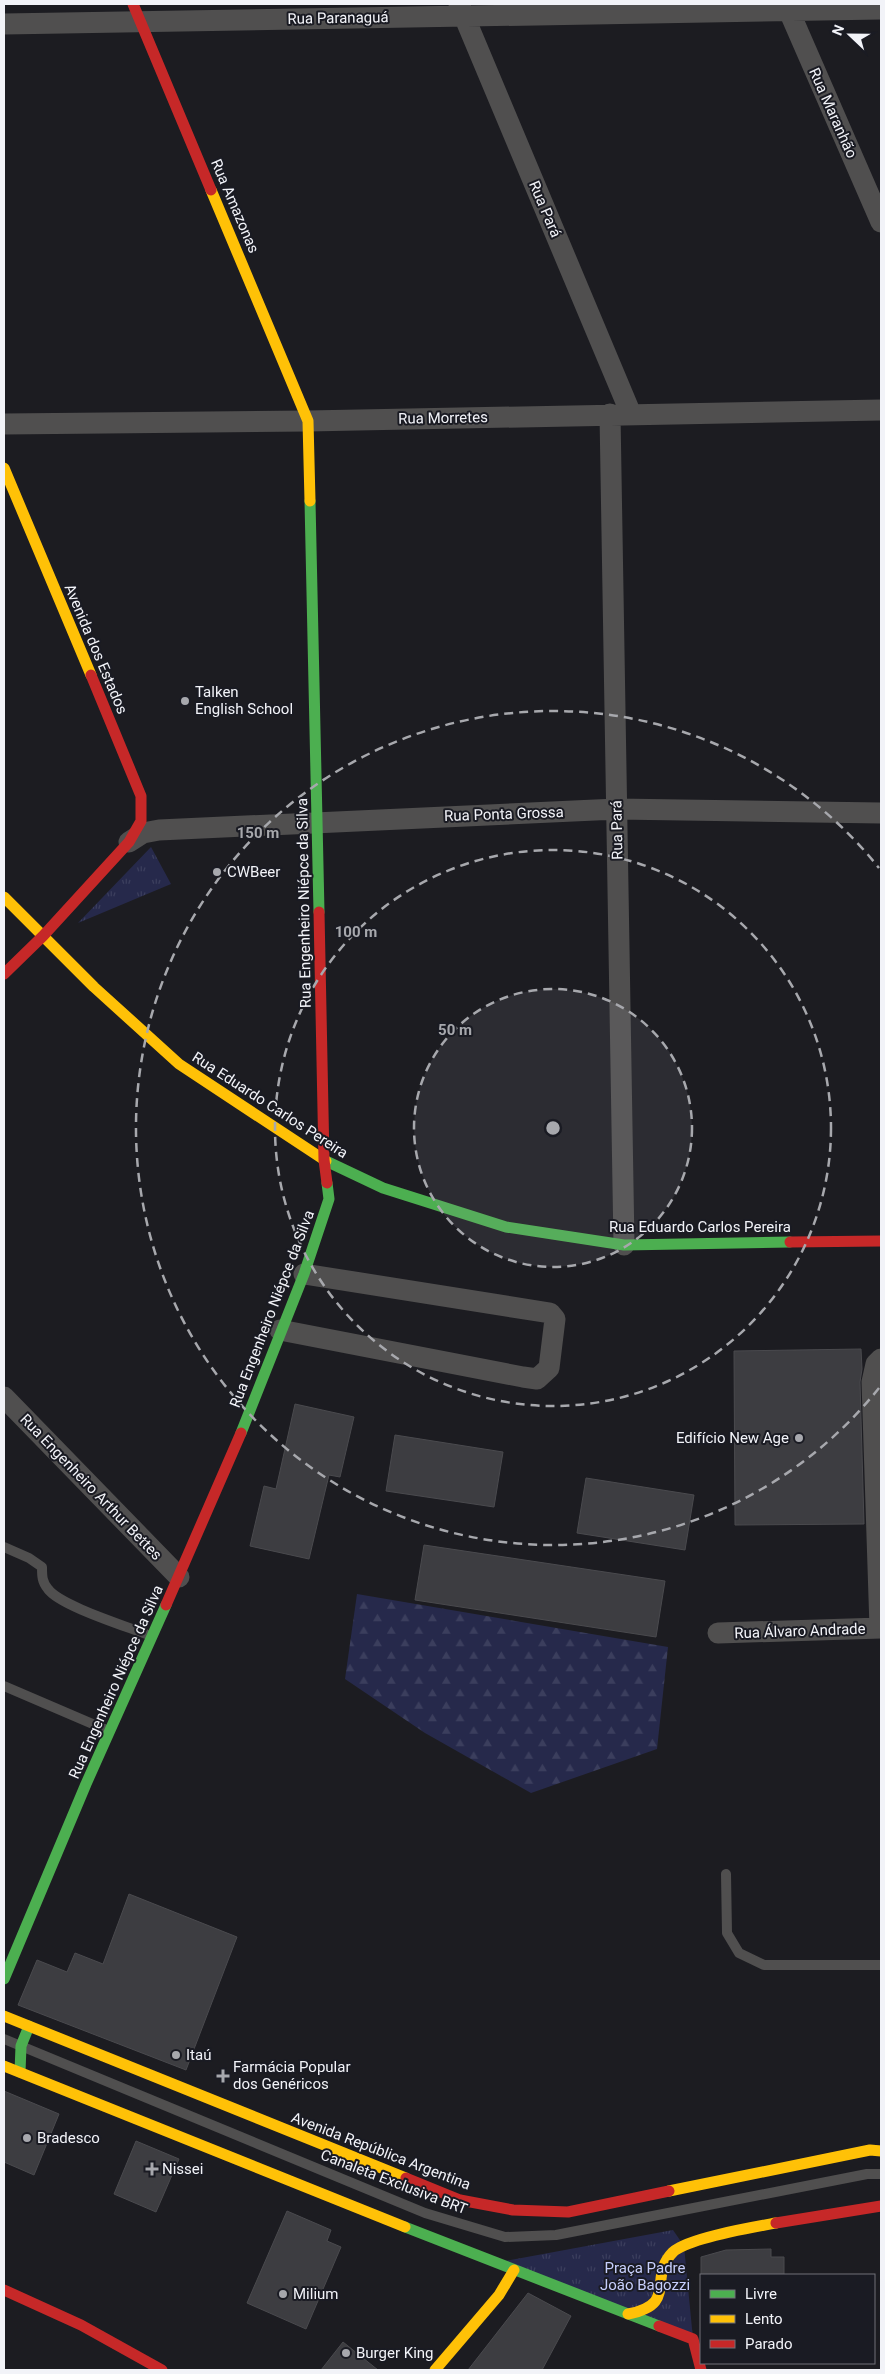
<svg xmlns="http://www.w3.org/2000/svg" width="885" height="2374" viewBox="0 0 885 2374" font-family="Roboto,sans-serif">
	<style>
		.forest { fill: url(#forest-firs) }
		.park { fill: url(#park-tufts) }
		.building { fill: #3d3d41; stroke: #4a4a4e }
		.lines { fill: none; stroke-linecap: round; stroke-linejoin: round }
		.lane { stroke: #504f4f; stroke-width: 10 }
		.street { stroke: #504f4f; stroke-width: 21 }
		.fast { stroke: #4caf50; stroke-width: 11 }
		.slow { stroke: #ffc107; stroke-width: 11 }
		.jam { stroke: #c62828; stroke-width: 11 }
		.ring { fill: none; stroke: #a7a8ad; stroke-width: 2.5; stroke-dasharray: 9 6 }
		.poi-dot { fill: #a7a8ad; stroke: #1a1b23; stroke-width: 2 }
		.labels { text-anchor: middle; stroke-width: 4; stroke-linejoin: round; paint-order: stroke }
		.street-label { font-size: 15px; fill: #f2f3f8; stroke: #1a1b23 }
		.poi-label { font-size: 15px; fill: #f2f3f8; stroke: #1a1b23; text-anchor: start }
		.park-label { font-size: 15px; fill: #c7cffc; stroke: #1a1b23 }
		.centre { fill: #a7a8ad; stroke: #1a1b23; stroke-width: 2.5 }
		.ring-label { font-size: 15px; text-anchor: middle; font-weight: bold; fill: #a7a8ad; stroke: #1a1b23; stroke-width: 4; stroke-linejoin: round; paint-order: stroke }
	</style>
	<defs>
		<pattern id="forest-firs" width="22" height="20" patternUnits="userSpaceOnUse" patternTransform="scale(1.25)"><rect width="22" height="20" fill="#26294b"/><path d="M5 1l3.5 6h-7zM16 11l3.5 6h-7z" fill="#3b3e5d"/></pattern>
		<pattern id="park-tufts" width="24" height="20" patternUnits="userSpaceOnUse" patternTransform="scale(1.25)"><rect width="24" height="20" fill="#26294b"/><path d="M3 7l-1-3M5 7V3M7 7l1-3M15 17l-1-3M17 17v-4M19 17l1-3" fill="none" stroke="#3b3e5d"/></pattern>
	</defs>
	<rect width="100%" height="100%" fill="#1c1c21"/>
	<path class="forest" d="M357 1594 668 1647 657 1749 531 1793 425 1733 345 1679Z"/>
	<path class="park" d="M151 847 171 884 78 923Z
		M673 2230 684 2246 693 2339 494 2263Z"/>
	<path class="building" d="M861 1349 862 1369 860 1382 864 1524 735 1525 734 1351Z
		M295 1404 354 1417 340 1477 329 1475 309 1559 250 1546 264 1486 276 1489Z
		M395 1435 503 1452 494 1507 386 1491Z
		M586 1478 694 1495 685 1550 577 1533Z
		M424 1545 665 1581 656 1637 415 1600Z
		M129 1894 237 1937 186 2070 18 2005 37 1960 67 1972 75 1953 103 1964Z
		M4 2091 59 2114 34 2175 4 2162Z
		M136 2141 179 2159 156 2212 114 2194Z
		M287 2211 331 2230 327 2241 341 2247 306 2329 247 2303Z
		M771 2249V2257H784V2275H701V2257L726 2250Z
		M528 2293 571 2316 542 2370H468Z
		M343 2342 378 2370H321Z"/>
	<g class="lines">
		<path class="lane" d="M4 1547 29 1558 42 1567C42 1576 42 1582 48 1589 60 1606 129 1627 151 1636
			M4 1686 109 1731
			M726 1874 727 1933 739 1953 764 1965H881
			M4 2039 425 2213 505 2237 556 2235 867 2174H881"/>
		<path class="street" d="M459 4 631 414
			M786 4 881 222
			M4 24 881 9
			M610 414 624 1245
			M4 424 308 421 881 410
			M129 842 143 833 159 830 617 809 881 813
			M280 1330 523 1377 537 1379 549 1368 555 1319 550 1313 304 1274
			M4 1397 179 1577
			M880 1628 872 1382 876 1364 881 1359
			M718 1633 881 1628"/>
		<path class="fast" d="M310 501 319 912
			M326 1161 383 1188 506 1227 624 1245 790 1242
			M241 1433 304 1274 329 1199 327 1183
			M4 1979 86 1784 166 1605
			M20 2072 21 2046 29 2026
			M405 2227 659 2326"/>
		<path class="slow" d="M211 190 308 421 310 501
			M4 468 91 675
			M4 897 94 987 179 1064 326 1161
			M4 2016 406 2178
			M4 2066 405 2227
			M669 2191 870 2150 881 2151
			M628 2314C679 2304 647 2278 673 2252 688 2238 754 2227 776 2223
			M435 2370 499 2295 514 2270"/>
		<path class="jam" d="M133 4 211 190
			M319 912 324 1160 327 1183
			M4 974 43 936 129 842 141 821V796L91 675
			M790 1242 881 1241
			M166 1605 241 1433
			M406 2178 460 2200 513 2210 568 2212 669 2191
			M776 2223 881 2206
			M4 2290 81 2325 162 2370
			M659 2326 693 2339 701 2370"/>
	</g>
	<circle cx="553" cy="1128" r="139" fill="#a7a8ad" fill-opacity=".12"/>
	<g class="ring">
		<circle cx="553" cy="1128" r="139"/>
		<circle cx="553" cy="1128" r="278"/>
		<path d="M879 1388A417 417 0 1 1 879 868"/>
	</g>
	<g class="poi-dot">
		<circle cx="185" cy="701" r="5"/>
		<circle cx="217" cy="872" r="5"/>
		<circle cx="799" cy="1438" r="5"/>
		<circle cx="176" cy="2055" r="5"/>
		<path d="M220.5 2068.5h5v5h5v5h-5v5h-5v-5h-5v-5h5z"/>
		<circle cx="27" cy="2138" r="5"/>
		<path d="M149.5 2161.5h5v5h5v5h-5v5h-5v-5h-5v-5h5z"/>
		<circle cx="283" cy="2294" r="5"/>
		<circle cx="346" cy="2353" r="5"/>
	</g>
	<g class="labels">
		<g class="street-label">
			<text transform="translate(338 18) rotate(-1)" y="5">Rua Paranaguá</text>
			<text transform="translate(833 113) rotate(66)" y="5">Rua Maranhão</text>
			<text transform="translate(235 206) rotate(67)" y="5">Rua Amazonas</text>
			<text transform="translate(545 209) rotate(67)" y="5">Rua Pará</text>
			<text transform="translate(443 418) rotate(-1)" y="5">Rua Morretes</text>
			<text transform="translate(96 649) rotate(67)" y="5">Avenida dos Estados</text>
			<text transform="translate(504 814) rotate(-2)" y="5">Rua Ponta Grossa</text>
			<text transform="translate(617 830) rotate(-91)" y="5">Rua Pará</text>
			<text transform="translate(304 903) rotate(-91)" y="5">Rua Engenheiro Niépce da Silva</text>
			<text transform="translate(270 1105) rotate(33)" y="5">Rua Eduardo Carlos Pereira</text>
			<text x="700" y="1232">Rua Eduardo Carlos Pereira</text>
			<text transform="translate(272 1309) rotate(-69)" y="5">Rua Engenheiro Niépce da Silva</text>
			<text transform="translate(91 1487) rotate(46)" y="5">Rua Engenheiro Arthur Bettes</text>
			<text transform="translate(800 1631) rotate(-2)" y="5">Rua Álvaro Andrade</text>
			<text transform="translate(116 1682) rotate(-66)" y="5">Rua Engenheiro Niépce da Silva</text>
			<text transform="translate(381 2151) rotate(21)" y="5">Avenida República Argentina</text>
			<text transform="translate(394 2182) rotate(21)" y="5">Canaleta Exclusiva BRT</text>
		</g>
		<g class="poi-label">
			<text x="195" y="697">Talken<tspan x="195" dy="17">English School</tspan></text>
			<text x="227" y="877">CWBeer</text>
			<text x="789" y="1443" text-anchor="end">Edifício New Age</text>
			<text x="186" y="2060">Itaú</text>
			<text x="233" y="2072">Farmácia Popular<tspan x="233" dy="17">dos Genéricos</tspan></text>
			<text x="37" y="2143">Bradesco</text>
			<text x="162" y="2174">Nissei</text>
			<text x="293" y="2299">Milium</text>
			<text x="356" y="2358">Burger King</text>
		</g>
		<g class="park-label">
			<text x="645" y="2273">Praça Padre<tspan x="645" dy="17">João Bagozzi</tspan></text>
		</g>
	</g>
	<circle cx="553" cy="1128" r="8" class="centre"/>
	<g class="ring-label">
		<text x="258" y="838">150 m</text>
		<text x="356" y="937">100 m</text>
		<text x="455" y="1035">50 m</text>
	</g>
	<rect width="885" height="2374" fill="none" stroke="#f2f3f8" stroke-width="10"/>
	<rect x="700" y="2274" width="175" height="90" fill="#1a1b23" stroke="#707178"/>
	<rect x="710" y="2290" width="25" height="8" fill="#4caf50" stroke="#707178"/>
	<text x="745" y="2299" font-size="15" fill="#f2f3f8">Livre</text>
	<rect x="710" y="2315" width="25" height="8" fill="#ffc107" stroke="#707178"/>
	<text x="745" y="2324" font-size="15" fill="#f2f3f8">Lento</text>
	<rect x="710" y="2340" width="25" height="8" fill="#c62828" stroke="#707178"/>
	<text x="745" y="2349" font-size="15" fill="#f2f3f8">Parado</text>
	<g transform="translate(850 35) rotate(292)" stroke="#1a1b23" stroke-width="4" paint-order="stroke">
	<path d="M0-4L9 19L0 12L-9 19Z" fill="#f2f3f8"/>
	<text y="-8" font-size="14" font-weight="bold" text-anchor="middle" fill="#f2f3f8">N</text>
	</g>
</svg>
